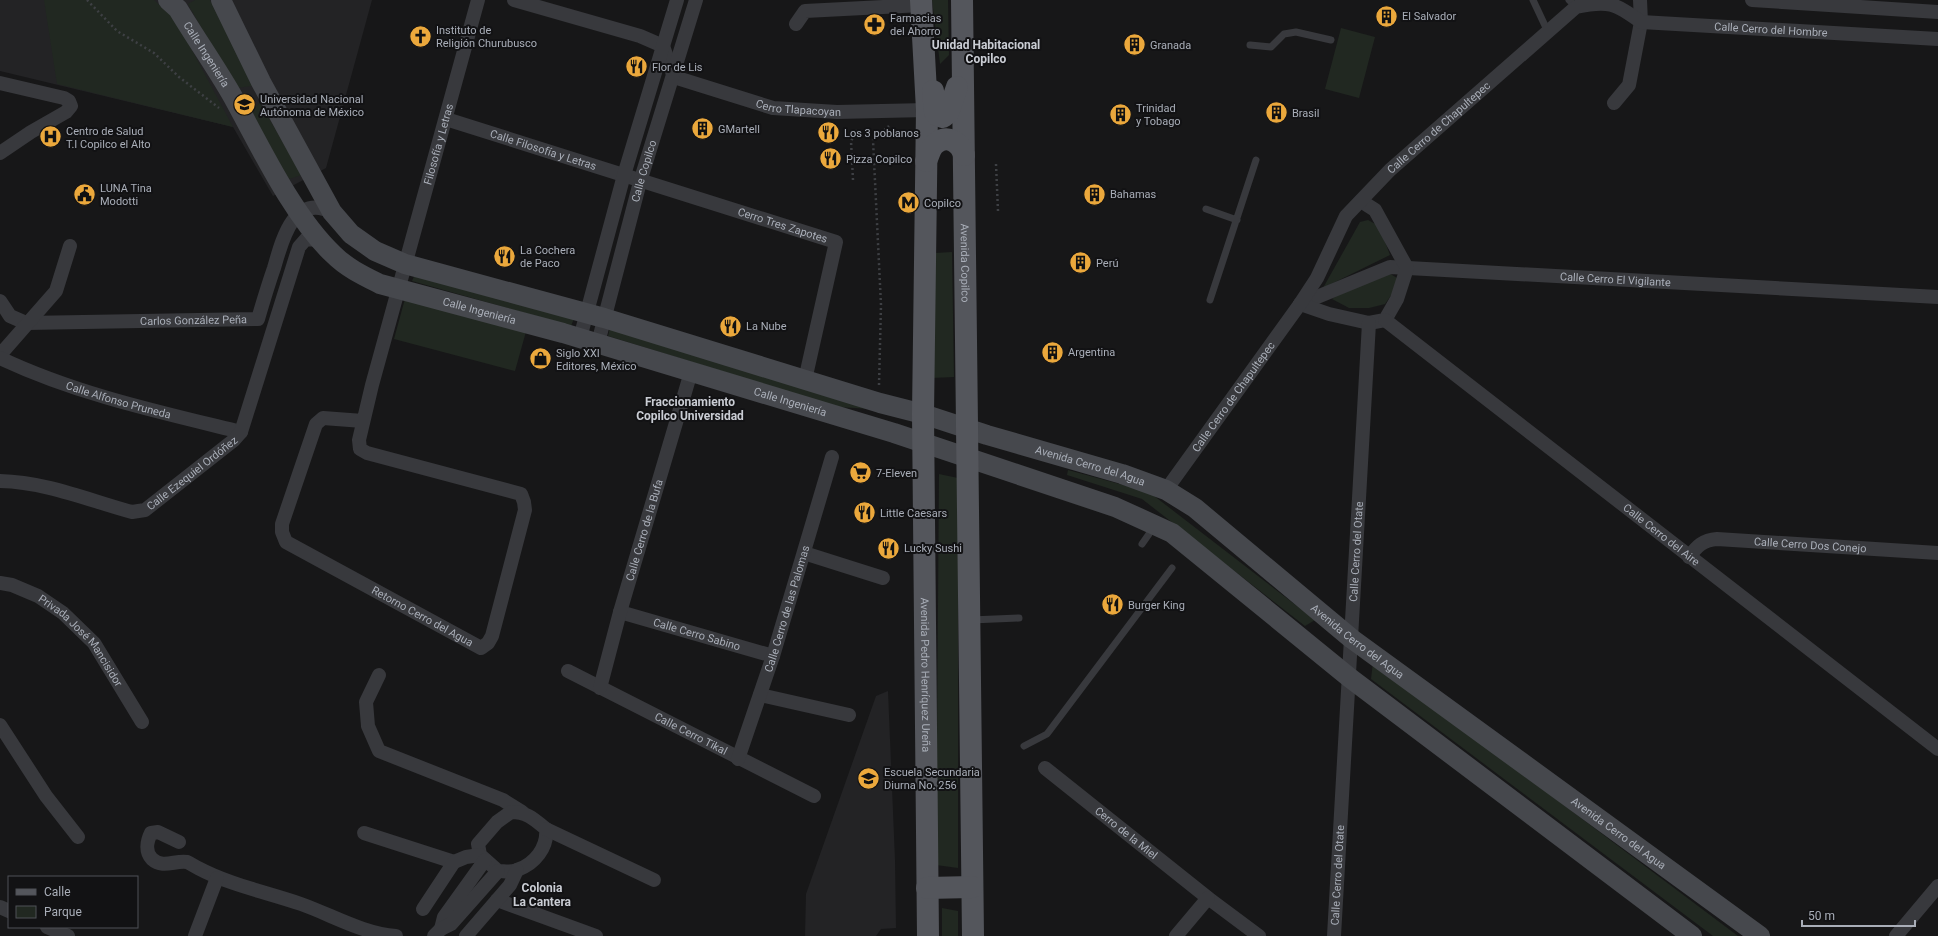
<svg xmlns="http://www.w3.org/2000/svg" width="1938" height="936" viewBox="0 0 1938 936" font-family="Roboto,sans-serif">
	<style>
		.built { fill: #232325 }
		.green { fill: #212821 }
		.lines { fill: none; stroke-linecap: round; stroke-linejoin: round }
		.path { stroke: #3e4044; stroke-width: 2.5; stroke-dasharray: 2 3; stroke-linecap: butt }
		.lane { stroke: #38393d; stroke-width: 7 }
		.street { stroke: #38393d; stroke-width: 14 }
		.secondary { stroke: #46484d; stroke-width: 20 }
		.primary { stroke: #54565c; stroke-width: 22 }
		.labels { text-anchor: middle; stroke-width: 4; stroke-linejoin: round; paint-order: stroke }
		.poi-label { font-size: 11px; fill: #a9aeb8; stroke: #121214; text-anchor: start }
		.street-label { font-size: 11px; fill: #a9aeb8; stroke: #121214 }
		.neighbourhood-label { font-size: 12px; font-weight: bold; fill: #cacdd4; stroke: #121214 }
	</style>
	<rect width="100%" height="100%" fill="#171718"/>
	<path class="built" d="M0 0H372L326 168 273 196 233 127 0 71Z
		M888 691 895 860 896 928 881 929 876 936H805L806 894 876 696Z"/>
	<path class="green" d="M44 0H154L176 20 233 127 57 84Z
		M195 0H210L252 86 236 88 188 4Z
		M932 0H948L949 55 940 64Z
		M1341 28 1375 37 1359 98 1325 89Z
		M260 103 302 175 289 179 248 112Z
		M1368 220 1379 226 1390 255 1323 288 1360 222Z
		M952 252 954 377 932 378 935 253Z
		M416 272 575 316 571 326 412 281Z
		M1389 273 1397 278 1394 291 1385 304 1369 308H1349L1332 299 1351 285Z
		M406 295 527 328 515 371 394 339Z
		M610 327 872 409 837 407 608 336Z
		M1068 470 1149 492 1315 620 1305 626 1142 499 1067 475Z
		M939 474 958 478V868L936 865Z
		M1373 662 1738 936H1713L1371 679Z
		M942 908 958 911V936H942Z"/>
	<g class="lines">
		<path class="path" d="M87 0 117 31 154 53 179 77 219 108
			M996 164 998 211
			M853 180 851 141 857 130
			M879 385 881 305 873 140 889 126"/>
		<path class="lane" d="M1533 0 1548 32
			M1569 0 1576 7
			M1250 45 1271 47 1284 34 1296 32 1331 40
			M1206 209 1237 220
			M1210 300 1256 160
			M1142 544 1149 534 1152 524
			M971 620 1019 618
			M1024 746 1047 734 1172 568"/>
		<g class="street">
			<path id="s1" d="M514 0 640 36 663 46 674 77 773 108 837 112 927 110"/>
			<path d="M1752 0 1938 12"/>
			<path d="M796 24 805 11 922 5"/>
			<path d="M0 83 64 98 69 101 71 106 66 112 31 132 0 153"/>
			<path d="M1614 103 1629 85 1641 22 1640 0"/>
			<path id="s2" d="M446 119 836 242 805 380"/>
			<path id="s3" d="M0 301 10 316 26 323 258 319C263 302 268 285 274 268 282 241 293 193 332 212"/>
			<path id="s4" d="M1300 304 1390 267 1938 297"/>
			<path d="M1300 304 1329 314 1369 323 1385 320 1397 299 1407 268 1375 210 1361 201"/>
			<path id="s5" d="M1385 320 1938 749"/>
			<path d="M580 338 624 175 677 0"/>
			<path id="s6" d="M598 343 640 182 696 0"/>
			<path d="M0 355 56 291 70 246"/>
			<path id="s7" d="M0 358C76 394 159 412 241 432"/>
			<path id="s8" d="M363 421 323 418 316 424 282 524V532L286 542 481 648 488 643 492 636 525 510 524 502 521 494 367 453 360 449 359 440 372 385 478 0"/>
			<path id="s9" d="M0 481C46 482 88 500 132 512L145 510 234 440 241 432 299 247 306 239 318 240"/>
			<path id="s10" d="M1166 490 1300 304 1317 278 1346 216 1390 170 1576 7C1608 0 1615 3 1641 22L1938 39"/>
			<path d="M804 553 883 578"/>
			<path id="s11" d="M1689 557C1697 546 1703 540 1717 539L1938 553"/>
			<path id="s12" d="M0 583 12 585 38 596 63 613 94 643 142 722"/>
			<path id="s13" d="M620 612 773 656"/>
			<path id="s14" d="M568 671 814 796"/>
			<path d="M379 675 366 702 368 726 379 751 503 800 522 812"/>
			<path id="s15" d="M600 688 620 612 691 372"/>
			<path d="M760 695 849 715"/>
			<path d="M0 725 46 796 78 837"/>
			<path id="s16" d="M738 759 773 656 832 457"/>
			<path id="s17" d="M1045 768 1208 898 1259 936"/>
			<path d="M511 812C527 812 534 819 546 829 548 847 535 864 517 870 511 873 504 871 498 871L480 855 478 844 497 822Z"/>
			<path d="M546 829 654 880"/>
			<path d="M364 833 454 862"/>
			<path d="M179 842 158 832 151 833C147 841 145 852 152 859 163 869 175 860 187 862 190 863 194 866 198 868 230 885 266 892 301 904 332 915 364 934 396 936"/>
			<path d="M497 900 596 936"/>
			<path d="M0 907 9 911"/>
			<path d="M423 909 454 862 466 857 480 855"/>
			<path d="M47 927 68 936"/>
			<path d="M441 929 444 917 485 860"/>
			<path d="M195 936 217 878"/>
			<path d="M434 936 441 929 451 924 498 871"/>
			<path d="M466 936 510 885 517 870"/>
			<path d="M1176 936 1208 898"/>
			<path id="s18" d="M1334 936C1345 732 1358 527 1369 323"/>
			<path d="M1896 936 1938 886"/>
		</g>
		<g class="secondary">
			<path id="s19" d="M168 0 178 9C196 39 216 67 233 97 260 146 293 217 334 255 347 268 364 276 380 284L563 333 894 433 1115 507 1172 533 1350 678 1692 936"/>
			<path id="s20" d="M221 0 261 82 332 212 351 234 375 251 405 264 604 318 880 403 923 414 987 435 1122 474 1166 490 1195 508 1352 639 1760 936"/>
		</g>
		<g class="primary">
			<path id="s21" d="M921 0 927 110 923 414 928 936"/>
			<path id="s22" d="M962 0 973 936"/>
			<path d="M933 91 935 112 937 115 943 117 948 113 957 87"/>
			<path d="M926 161C929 155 930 148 935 144 947 133 961 143 964 155"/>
			<path d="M927 888 972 887"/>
		</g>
	</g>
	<defs>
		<symbol id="building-disc" viewBox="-11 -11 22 22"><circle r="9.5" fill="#eba83c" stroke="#121214"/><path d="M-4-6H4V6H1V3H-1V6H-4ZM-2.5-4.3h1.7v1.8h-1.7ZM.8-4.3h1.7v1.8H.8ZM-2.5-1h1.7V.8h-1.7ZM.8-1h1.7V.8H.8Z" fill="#111"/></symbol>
		<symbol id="pharmacy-disc" viewBox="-11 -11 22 22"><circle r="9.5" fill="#eba83c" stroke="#121214"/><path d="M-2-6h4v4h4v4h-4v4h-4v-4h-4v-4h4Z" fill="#111"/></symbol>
		<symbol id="church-disc" viewBox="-11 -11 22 22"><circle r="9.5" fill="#eba83c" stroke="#121214"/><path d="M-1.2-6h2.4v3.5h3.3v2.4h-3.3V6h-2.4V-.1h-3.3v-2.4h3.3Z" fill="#111"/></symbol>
		<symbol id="restaurant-disc" viewBox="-11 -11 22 22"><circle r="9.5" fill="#eba83c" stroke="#121214"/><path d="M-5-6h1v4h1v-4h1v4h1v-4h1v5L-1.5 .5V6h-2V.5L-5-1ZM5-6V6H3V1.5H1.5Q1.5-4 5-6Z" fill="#111"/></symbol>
		<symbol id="university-disc" viewBox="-11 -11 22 22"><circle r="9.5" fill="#eba83c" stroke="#121214"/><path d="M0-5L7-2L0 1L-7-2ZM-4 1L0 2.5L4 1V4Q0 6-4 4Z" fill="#111"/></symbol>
		<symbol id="hospital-disc" viewBox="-11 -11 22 22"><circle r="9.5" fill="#eba83c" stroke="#121214"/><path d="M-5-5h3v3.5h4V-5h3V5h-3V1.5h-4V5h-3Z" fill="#111"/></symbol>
		<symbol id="civic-disc" viewBox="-11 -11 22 22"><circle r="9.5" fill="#eba83c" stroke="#121214"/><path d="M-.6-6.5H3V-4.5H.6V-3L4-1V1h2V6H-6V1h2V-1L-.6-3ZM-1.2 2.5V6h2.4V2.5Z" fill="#111"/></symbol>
		<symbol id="metro-disc" viewBox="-11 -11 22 22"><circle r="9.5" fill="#eba83c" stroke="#121214"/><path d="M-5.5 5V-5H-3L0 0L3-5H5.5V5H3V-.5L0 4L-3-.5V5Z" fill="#111"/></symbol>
		<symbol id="shop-disc" viewBox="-11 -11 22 22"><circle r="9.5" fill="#eba83c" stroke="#121214"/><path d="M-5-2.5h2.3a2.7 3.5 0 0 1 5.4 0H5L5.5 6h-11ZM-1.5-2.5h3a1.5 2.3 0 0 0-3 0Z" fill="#111"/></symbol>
		<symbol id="supermarket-disc" viewBox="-11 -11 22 22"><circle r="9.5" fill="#eba83c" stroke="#121214"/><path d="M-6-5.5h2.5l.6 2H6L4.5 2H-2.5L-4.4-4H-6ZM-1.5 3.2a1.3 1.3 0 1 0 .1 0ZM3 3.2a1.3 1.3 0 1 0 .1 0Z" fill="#111"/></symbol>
		<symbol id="school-disc" viewBox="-11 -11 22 22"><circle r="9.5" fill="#eba83c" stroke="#121214"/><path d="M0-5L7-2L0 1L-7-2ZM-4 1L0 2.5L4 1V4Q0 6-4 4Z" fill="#111"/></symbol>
	</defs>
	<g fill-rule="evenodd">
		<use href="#building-disc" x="1374" y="4" width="25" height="25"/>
		<use href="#pharmacy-disc" x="862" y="12" width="25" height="25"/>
		<use href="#church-disc" x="408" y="24" width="25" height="25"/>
		<use href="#building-disc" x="1122" y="32" width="25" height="25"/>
		<use href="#restaurant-disc" x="624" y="54" width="25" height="25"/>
		<use href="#university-disc" x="232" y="92" width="25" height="25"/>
		<use href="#building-disc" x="1264" y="100" width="25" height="25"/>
		<use href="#building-disc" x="1108" y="102" width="25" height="25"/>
		<use href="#building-disc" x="690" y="116" width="25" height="25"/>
		<use href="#restaurant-disc" x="816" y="120" width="25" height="25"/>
		<use href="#hospital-disc" x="38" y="124" width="25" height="25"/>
		<use href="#restaurant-disc" x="818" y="146" width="25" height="25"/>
		<use href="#civic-disc" x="72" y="182" width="25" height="25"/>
		<use href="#building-disc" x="1082" y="182" width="25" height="25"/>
		<use href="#metro-disc" x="896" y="190" width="25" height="25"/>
		<use href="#restaurant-disc" x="492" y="244" width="25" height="25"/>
		<use href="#building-disc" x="1068" y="250" width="25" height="25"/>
		<use href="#restaurant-disc" x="718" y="314" width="25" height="25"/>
		<use href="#building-disc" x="1040" y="340" width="25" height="25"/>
		<use href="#shop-disc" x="528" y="346" width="25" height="25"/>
		<use href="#supermarket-disc" x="848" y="460" width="25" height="25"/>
		<use href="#restaurant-disc" x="852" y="500" width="25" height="25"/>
		<use href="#restaurant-disc" x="876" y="536" width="25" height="25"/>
		<use href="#restaurant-disc" x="1100" y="592" width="25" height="25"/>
		<use href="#school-disc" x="856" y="766" width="25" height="25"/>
	</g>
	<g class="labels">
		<g class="poi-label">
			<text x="1402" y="20">El Salvador</text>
			<text x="890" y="22">Farmacias<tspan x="890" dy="13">del Ahorro</tspan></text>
			<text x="436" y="34">Instituto de<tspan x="436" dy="13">Religión Churubusco</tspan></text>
			<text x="1150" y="49">Granada</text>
			<text x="652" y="71">Flor de Lis</text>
			<text x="260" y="103">Universidad Nacional<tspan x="260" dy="13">Autónoma de México</tspan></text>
			<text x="1136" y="112">Trinidad<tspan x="1136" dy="13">y Tobago</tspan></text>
			<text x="1292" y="117">Brasil</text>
			<text x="718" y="133">GMartell</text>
			<text x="66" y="135">Centro de Salud<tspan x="66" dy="13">T.I Copilco el Alto</tspan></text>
			<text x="844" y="137">Los 3 poblanos</text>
			<text x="846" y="163">Pizza Copilco</text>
			<text x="100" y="192">LUNA Tina<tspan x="100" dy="13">Modotti</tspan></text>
			<text x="1110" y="198">Bahamas</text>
			<text x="924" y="207">Copilco</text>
			<text x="520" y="254">La Cochera<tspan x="520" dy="13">de Paco</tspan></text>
			<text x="1096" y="267">Perú</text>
			<text x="746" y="330">La Nube</text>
			<text x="1068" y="356">Argentina</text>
			<text x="556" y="357">Siglo XXI<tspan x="556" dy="13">Editores, México</tspan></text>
			<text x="876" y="477">7-Eleven</text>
			<text x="880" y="517">Little Caesars</text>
			<text x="904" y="552">Lucky Sushi</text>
			<text x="1128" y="609">Burger King</text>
			<text x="884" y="776">Escuela Secundaria<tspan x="884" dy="13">Diurna No. 256</tspan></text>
		</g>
		<g class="street-label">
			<text dy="4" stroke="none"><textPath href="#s10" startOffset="840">Calle Cerro del Hombre</textPath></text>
			<text dy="4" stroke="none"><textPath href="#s19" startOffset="67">Calle Ingeniería</textPath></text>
			<text dy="4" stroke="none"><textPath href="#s1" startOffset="318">Cerro Tlapacoyan</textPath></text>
			<text dy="4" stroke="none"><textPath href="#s10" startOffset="457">Calle Cerro de Chapultepec</textPath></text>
			<text dy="4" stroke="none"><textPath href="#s8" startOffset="1042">Filosofía y Letras</textPath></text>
			<text dy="4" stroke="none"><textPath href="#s2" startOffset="102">Calle Filosofía y Letras</textPath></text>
			<text dy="4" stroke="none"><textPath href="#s6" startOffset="178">Calle Copilco</textPath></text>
			<text dy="4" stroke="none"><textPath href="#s2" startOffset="353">Cerro Tres Zapotes</textPath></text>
			<text dy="4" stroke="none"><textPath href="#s22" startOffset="263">Avenida Copilco</textPath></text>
			<text dy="4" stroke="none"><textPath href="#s4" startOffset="323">Calle Cerro El Vigilante</textPath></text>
			<text dy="4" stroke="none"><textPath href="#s19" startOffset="463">Calle Ingeniería</textPath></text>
			<text dy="4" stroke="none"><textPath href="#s3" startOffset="203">Carlos González Peña</textPath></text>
			<text dy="4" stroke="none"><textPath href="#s10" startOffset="115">Calle Cerro de Chapultepec</textPath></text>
			<text dy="4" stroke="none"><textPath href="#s7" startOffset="126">Calle Alfonso Pruneda</textPath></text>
			<text dy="4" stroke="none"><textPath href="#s19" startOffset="787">Calle Ingeniería</textPath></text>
			<text dy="4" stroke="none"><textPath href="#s20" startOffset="1045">Avenida Cerro del Agua</textPath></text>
			<text dy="4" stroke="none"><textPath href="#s9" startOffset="209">Calle Ezequiel Ordóñez</textPath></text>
			<text dy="4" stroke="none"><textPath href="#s15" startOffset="164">Calle Cerro de la Bufa</textPath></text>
			<text dy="4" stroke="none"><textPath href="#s5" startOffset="350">Calle Cerro del Aire</textPath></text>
			<text dy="4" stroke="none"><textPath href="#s11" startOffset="128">Calle Cerro Dos Conejo</textPath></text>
			<text dy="4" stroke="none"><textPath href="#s18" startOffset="385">Calle Cerro del Otate</textPath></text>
			<text dy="4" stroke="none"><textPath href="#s16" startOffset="158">Calle Cerro de las Palomas</textPath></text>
			<text dy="4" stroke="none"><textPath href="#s8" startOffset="329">Retorno Cerro del Agua</textPath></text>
			<text dy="4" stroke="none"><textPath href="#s13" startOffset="80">Calle Cerro Sabino</textPath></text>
			<text dy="4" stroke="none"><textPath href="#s20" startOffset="1369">Avenida Cerro del Agua</textPath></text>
			<text dy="4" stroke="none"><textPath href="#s12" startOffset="103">Privada José Mancisidor</textPath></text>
			<text dy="4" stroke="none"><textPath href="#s21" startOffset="675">Avenida Pedro Henríquez Ureña</textPath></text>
			<text dy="4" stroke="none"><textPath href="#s14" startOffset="138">Calle Cerro Tikal</textPath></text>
			<text dy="4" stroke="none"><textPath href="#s17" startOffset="104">Cerro de la Miel</textPath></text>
			<text dy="4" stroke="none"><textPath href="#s20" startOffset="1693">Avenida Cerro del Agua</textPath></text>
			<text dy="4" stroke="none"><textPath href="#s18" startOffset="61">Calle Cerro del Otate</textPath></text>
		</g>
		<g class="neighbourhood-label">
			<text x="986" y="49">Unidad Habitacional<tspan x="986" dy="14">Copilco</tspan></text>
			<text x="690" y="406">Fraccionamiento<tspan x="690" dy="14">Copilco Universidad</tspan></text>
			<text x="542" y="892">Colonia<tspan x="542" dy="14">La Cantera</tspan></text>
		</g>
	</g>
	<rect x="8" y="876" width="130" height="52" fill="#121214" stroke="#4e5056"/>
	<rect x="16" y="889" width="20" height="6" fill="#54565c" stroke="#4e5056"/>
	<text x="44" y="896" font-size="12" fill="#a9aeb8">Calle</text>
	<rect x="16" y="906" width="20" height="12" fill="#212821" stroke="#4e5056"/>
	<text x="44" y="916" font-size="12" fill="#a9aeb8">Parque</text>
	<path d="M1802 920v6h113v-6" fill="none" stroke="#a9aeb8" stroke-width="2"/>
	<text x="1808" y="920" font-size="12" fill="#a9aeb8" stroke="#121214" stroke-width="3" paint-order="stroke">50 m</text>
</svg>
